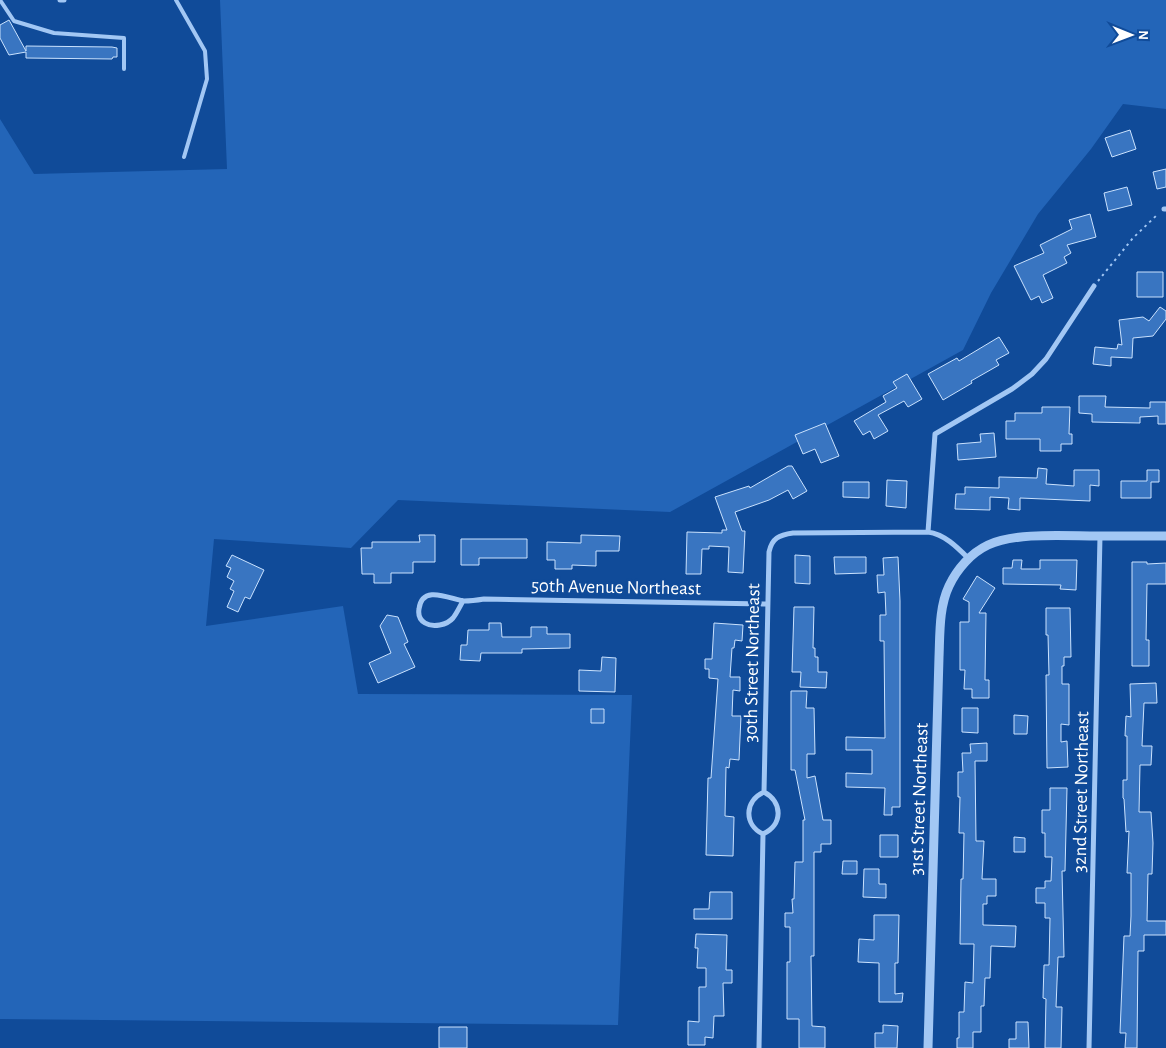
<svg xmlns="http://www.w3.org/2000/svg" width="1166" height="1048" viewBox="0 0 1166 1048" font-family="'Alegreya Sans',sans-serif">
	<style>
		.green { fill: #2365b8 }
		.building { fill: #3975c1; stroke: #cae2fe }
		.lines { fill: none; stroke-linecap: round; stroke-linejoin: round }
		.path { stroke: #a2c7f4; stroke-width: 2; stroke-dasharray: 2.5 4; stroke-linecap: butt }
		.service { stroke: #a2c7f4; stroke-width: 4 }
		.minor { stroke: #a2c7f4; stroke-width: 5 }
		.tertiary { stroke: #a2c7f4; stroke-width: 9 }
		.labels { text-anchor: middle; stroke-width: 5; stroke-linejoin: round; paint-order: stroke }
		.street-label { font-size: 19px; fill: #fff; stroke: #104b99 }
	</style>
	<rect width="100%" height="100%" fill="#104b99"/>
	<path class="green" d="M220 0H1166V109L1123 104 1091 149 1038 214 991 293 963 350 670 512 398 500 351 548 214 539 206 626 343 606 358 694 632 695 618 1025 0 1019V119L34 174 227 169Z"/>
	<path class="building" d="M9 20 26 51V46L112 47 117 48V57H113L112 59 26 58V52L9 55 0 38V25Z
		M1130 130 1136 149 1112 157 1105 138Z
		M1166 169V187L1157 189 1153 172Z
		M1127 187 1132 205 1108 211 1104 193Z
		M1090 214 1096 237 1067 245 1071 253 1064 257 1067 263 1043 275 1053 298 1042 303 1039 296 1031 300 1014 266 1044 253 1040 245 1072 229 1069 220Z
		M1137 272H1163V297H1137Z
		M1160 307 1166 311V319L1153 336 1133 338 1132 358 1111 357V366L1093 364 1095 347 1117 349 1118 344 1122 345 1119 320 1143 317 1149 321Z
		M999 337 1009 353 996 360 999 365 971 381 972 383 943 400 928 374 957 358 959 361Z
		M907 374 922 399 908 407 904 401 878 415 888 431 874 439 870 431 863 435 854 421 886 402 883 396 897 388 893 382Z
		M1079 396H1106L1105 407 1150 408V402H1166V424H1158V416L1140 417V423L1092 422V414L1079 413Z
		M1042 407H1070L1069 434H1072V444H1061V451H1040V439H1006V421H1015V413H1042Z
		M825 423 839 456 821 463 815 449 803 454 795 435Z
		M994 433 996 457 958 460 957 444 981 442 980 434Z
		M788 466H792L807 491 793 499 788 490 769 500 735 512 742 531H745L743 573 728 572 729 547 709 546V549H702L701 574H686L687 532 722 533V530H727L715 497 749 486 750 488Z
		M1038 468 1047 469 1046 484 1074 486V470H1099V486L1090 485V501L1020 498V510L1008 509 1009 498 990 497V510L955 509 956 494H965V487L999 488V477L1037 478Z
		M1147 470H1159V482H1151V498H1121V481H1147Z
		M887 480 907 481 906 508 886 506Z
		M843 482H869V498L843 497Z
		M419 535H435V562H413V573H391V583H374V574H362L361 548H372V542H420Z
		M581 535 620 536 619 551H596V566L572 565V569H555V560H547V542L581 543Z
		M461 539H527V558H479V565H461Z
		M232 555 264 570 250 599 245 597 238 612 227 607 234 591 230 589 234 581 227 577 231 568 226 566Z
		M795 555 810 556V584L795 583Z
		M834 557H866V573L835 574Z
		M898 557 900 601V807H892V815H884L885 788 846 787V773L872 774V750H846V737L885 738 884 641H880V615H886L885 592 878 593 877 575H884L883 558Z
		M1013 560H1022L1021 569H1040V560H1077L1076 590 1060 589 1061 585 1003 584V568H1012Z
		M1132 562H1147V564L1166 563V584H1147L1146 640H1149V666H1132Z
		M977 576 995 588 979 613H986L985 680H989V698H972V689H964L965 670H960V622H969V602L963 599Z
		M794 607H814L813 648H815V657H818V672H827L826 688 800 687 801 672H792Z
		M1046 608H1070L1071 657H1064V666H1062V684H1069V725L1061 724V742L1067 741 1068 767 1047 768 1046 675H1049L1048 635H1046Z
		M387 615 398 617 408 642 404 644 415 667 378 683 369 663 391 653 380 626Z
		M489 623H501L502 637H531V627H547V634H570V648L522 649V653H481L480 661 460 660 461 645H467L468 630H489Z
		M714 623 743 625 742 641 735 640 734 648H732L730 677H740V691L733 690 732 716H741L739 760 730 759 729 768 726 767 725 816 734 817 733 856 706 855 708 778H711L718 679 709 678V669H705V659H712Z
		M602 657 616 658 615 692 579 691V670L601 671Z
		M1156 683 1157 703H1144L1142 746H1152L1151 765H1140L1139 812H1151L1153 843 1152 874H1148L1147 921H1166V935H1144V951H1138L1137 1048H1125L1126 1033H1120L1124 936H1130L1131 916V873H1127L1129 831 1126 832 1124 799 1123 798V780H1127V736H1125L1126 716 1131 717 1130 684Z
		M791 691H807L806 708H814L815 754H807V778L815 776 823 820H831V844H821V852H814V956H811L812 1026 825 1027V1048H799V1019H787V962H790V927H785V913H793L792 899H794L795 862H803V820H805L795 770H791Z
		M962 708H978V733L962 732Z
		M591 709H604V723H591Z
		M1014 715 1028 716 1027 734H1014Z
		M987 743V761H975L976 841H984L982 879H996V896H987V904H983V925L1016 926 1015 947 991 946 990 978H985L984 1006H981V1032H973V1048H957V1038H959V1012H964L965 982 973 983 974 944H960L961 879H963L964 833H959L960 797H958V772H963L962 753H971L970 744Z
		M1050 788H1067L1065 871H1062L1064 957H1058L1056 1007H1062L1061 1048H1045L1046 999 1043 998 1044 965H1049L1050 918H1045V903H1036V888H1045V881H1051L1052 857H1045V833H1042V810H1050Z
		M880 835H898V857H880Z
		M1014 837 1025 838V852H1014Z
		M843 861H857V874H842Z
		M864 869H879V884H886V898L863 897Z
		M710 892H732V919H694V909H709Z
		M874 915H899L898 963H895V994L903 993 902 1002H879V963L858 962 859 939 874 940Z
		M696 934 727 935 726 970H732V983H723L724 1016H714L713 1038 705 1037V1045H688V1021L699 1022V987H706V968H697L698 948H695Z
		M1016 1022H1028L1029 1048H1009V1039H1016Z
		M883 1025 898 1026 897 1048H875V1033H883Z
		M439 1027H467V1048H439Z"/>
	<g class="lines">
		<path class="path" d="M1098 281 1133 238 1158 214"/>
		<path class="service" d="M0 0 14 21 54 33 124 38V69
			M176 0 205 51 207 79 184 157"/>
		<path class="minor" d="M60 0H64
			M1164 209H1166
			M928 532 935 434 1012 389 1032 374 1046 359 1094 286
			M463 601C460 606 457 613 453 618 447 625 433 628 425 623 420 620 418 615 419 609 422 583 452 600 464 601 471 601 478 600 484 599L767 604
			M764 792 769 552C772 538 779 535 793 533L928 532C944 534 957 547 968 558
			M764 792C783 802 783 825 763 834 744 825 744 801 764 792Z
			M759 1048 763 834
			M1089 1048 1100 536"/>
		<path class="tertiary" d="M928 1048 939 657C940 633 939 607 949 586 957 569 971 553 988 545 1016 532 1066 536 1097 536 1120 536 1143 536 1166 536"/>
	</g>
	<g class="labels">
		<g class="street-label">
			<text transform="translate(616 586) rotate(1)" y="7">50th Avenue Northeast</text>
			<text transform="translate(751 663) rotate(-89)" y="7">30th Street Northeast</text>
			<text transform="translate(1080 792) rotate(-89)" y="7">32nd Street Northeast</text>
			<text transform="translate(918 799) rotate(-88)" y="7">31st Street Northeast</text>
		</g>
	</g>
	<g transform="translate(1131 35) rotate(91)" stroke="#104b99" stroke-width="4" paint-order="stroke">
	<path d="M0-4L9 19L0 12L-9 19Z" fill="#ffffff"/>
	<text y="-8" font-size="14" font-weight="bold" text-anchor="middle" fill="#ffffff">N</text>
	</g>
</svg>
